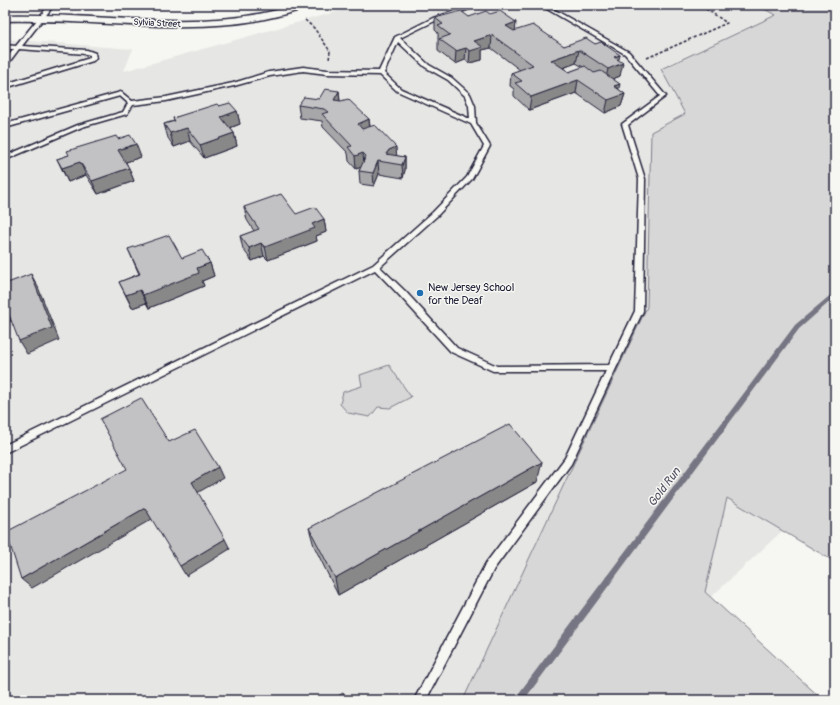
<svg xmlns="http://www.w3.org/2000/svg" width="840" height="705" viewBox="0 0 840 705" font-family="Pangolin,sans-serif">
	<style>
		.built { fill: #e6e6e4 }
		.green { fill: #d7d7d7; stroke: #7c7c89 }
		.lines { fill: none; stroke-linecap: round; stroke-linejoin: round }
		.stream { fill: #757583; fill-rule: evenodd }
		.service-casing { stroke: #22223b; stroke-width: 3 }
		.minor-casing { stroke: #22223b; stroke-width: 3 }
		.path { stroke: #22223b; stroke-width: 1.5; stroke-dasharray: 3 2; stroke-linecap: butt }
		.service { fill: #f6f6f2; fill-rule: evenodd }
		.minor { fill: #f6f6f2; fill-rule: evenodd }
		.wall { fill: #a7a7a9; stroke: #22223b; fill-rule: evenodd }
		.shaded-wall { fill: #888889; stroke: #22223b }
		.building { fill: #c2c2c4; stroke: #22223b }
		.poi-dot { fill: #1f6fb2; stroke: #f6f6f2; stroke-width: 1.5 }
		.labels { text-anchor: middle; stroke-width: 3; stroke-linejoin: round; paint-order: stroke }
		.far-street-label { font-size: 9px; fill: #22223b; stroke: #f6f6f2 }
		.poi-label { font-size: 11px; fill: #22223b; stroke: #f6f6f2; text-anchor: start }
		.water-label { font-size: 12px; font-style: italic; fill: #535365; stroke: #f6f6f2 }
	</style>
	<rect width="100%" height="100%" fill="#f6f6f2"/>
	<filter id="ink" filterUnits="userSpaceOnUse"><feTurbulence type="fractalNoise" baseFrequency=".025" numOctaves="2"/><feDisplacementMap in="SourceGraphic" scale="8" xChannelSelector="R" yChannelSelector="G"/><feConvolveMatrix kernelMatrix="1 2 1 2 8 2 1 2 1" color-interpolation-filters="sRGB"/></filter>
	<g filter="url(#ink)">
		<path class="built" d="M360 5H773L835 29V482L600 700H5V39L133 49 124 71Z"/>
		<path class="green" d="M756 5H835V562L727 498 705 592 823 700H463L647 307 651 132 685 114 661 69 776 15Z
			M389 365 411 397 390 408 378 407 370 417 348 413 340 404 343 392 362 386 360 375Z"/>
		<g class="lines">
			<path class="stream" d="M835 292V297L799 329 524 700H515L516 697 795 325 833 293Z"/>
			<defs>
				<path id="service" d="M49 5H54L22 46 87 50 95 53 96 58 93 61 5 88V84L90 58V55L86 54 19 49 7 65 5 66V60L14 49H5V45L16 46Z
					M474 5H481L437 20 400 38 429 65 452 78 470 94 475 106 476 123 490 146 472 179 437 216 380 267 405 291 457 348 497 366 609 365 635 311 639 179 622 124 660 96 625 54 540 5H546L629 52 666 96 628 125 645 179 643 311 571 464 494 569 426 700H414L486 563 565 458 606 371H493L451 352 399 295 375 270 5 453V445L373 265 433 212 467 177 484 146 471 124 397 91 380 75 327 74 303 71 270 76 234 86 166 101 133 105 127 114 82 127 5 160V156L78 125 123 112 128 103 120 96 5 128V124L121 92 132 101 166 97 233 83 269 72 303 67 327 70 379 71 395 37 433 18ZM398 42 425 67 448 80 465 96 469 106 470 119 401 89 384 73Z"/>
				<path id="minor" d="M296 5H312L310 7C284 15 258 22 230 24 155 31 80 19 5 21V15C80 13 156 25 230 18 253 16 275 11 296 5Z"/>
			</defs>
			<use href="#service" class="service-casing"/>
			<use href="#minor" class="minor-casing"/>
			<path class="path" d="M305 20 314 28 330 51 329 60
				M647 58 727 23 700 5"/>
			<use href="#service" class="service"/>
			<use href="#minor" class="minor"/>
		</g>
		<path class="wall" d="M469 17 564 46 595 44 620 55 618 60 620 76 613 79 619 90 625 94 621 106 605 113 576 93 529 110 514 96V89L510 86 511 73 520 70 491 48 482 50V60L469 63 465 60 455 64 438 51V33L435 30V18ZM576 63 583 67 569 72 563 68Z
			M339 91 340 101 369 119 370 126 397 156 405 157V170L403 178 379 174 374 186 360 184 359 171 361 167 356 169 349 161 348 153 323 127 322 121 300 118 298 105 319 99Z
			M219 106 237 111 240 124 230 128 234 133 237 146 204 158 190 141 174 147 168 138 164 124 174 121 173 118Z
			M118 139 141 157 126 162 134 181 98 194 86 175 68 182 57 159Z
			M244 207 324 219 326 232 316 236 317 241 268 260 264 256 252 261 243 249 240 236 254 231 247 220Z
			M128 249 182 258 210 263 214 276 202 281 204 286 149 308 146 303 132 308 119 282 139 274Z
			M537 482 338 595 314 546 309 528Z"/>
		<path class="shaded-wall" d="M516 22 515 34 506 26Z
			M492 35 491 48 482 50V60L469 63 470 51 474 41Z
			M466 48 465 60 455 64 456 51Z
			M579 50 576 63 549 73 551 60Z
			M620 55 617 66 623 63 620 76 605 82 608 69 614 57Z
			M578 80 576 93 529 110 531 97Z
			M620 84 617 96 625 94 621 106 605 113 608 100 614 86Z
			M339 91 340 104 334 100Z
			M237 111 240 124 224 130 221 117Z
			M369 119 370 132 359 137 358 124Z
			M187 128 190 141 174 147 170 133Z
			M234 133 237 146 204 158 200 145Z
			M136 144 141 157 123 163 118 150Z
			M396 147 397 160 386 154 389 150Z
			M363 153 364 166 356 169 355 156Z
			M405 157V170L403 178 402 165Z
			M378 161 379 174 374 186 373 173Z
			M80 162 86 175 68 182 62 168Z
			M129 168 134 181 98 194 92 181Z
			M324 219 326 232 316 236 317 241 268 260 265 247 312 224Z
			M261 243 264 256 252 261 249 248Z
			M210 263 214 276 202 281 204 286 149 308 143 295 197 268Z
			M31 274 38 287 59 340 27 354 19 341Z
			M140 290 146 303 132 308 126 295Z
			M5 307H6L14 320 5 323Z
			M542 462 537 482 338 595 335 578Z
			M218 467 223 478 197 493 192 482Z
			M145 508 152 519 32 588 21 579Z
			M225 539 230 549 186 576 180 566Z"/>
		<path class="building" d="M461 11 469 17 486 11 490 14 500 11 516 22 506 26 514 31 533 25 564 46 586 38 595 44 601 42 620 55 614 57 623 63 608 69 579 50 551 60 569 72 585 66 594 73 601 71 620 84 614 86 625 94 608 100 578 80 531 97 515 83 522 81 511 73 533 65 492 35 474 41 483 47 470 51 466 48 456 51 439 39 450 35 438 26 443 24 435 18Z
			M325 89 339 91 334 100 341 101 348 99 369 119 358 124 362 129 375 125 396 147 389 150 386 154 405 157 402 165 378 161 373 173 359 171 366 156 363 153 355 156 348 147 352 146 322 114 328 112 324 109 298 105 304 97 319 99Z
			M230 103 237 111 221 117 234 133 200 145 187 128 170 133 164 124 175 121 173 118 217 104 219 106Z
			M130 135 136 144 118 150 129 168 92 181 80 162 62 168 57 159 69 155 67 151 116 136 118 139Z
			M281 194 296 214 315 207 324 219 312 224 315 228 265 247 261 243 249 248 240 236 259 229 244 207Z
			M169 235 182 258 202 250 210 263 197 268 199 273 143 295 140 290 126 295 119 282 140 274 128 249Z
			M31 274 52 328 19 341 6 307H5V284Z
			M141 398 169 442 195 430 218 467 192 482 225 539 180 566 145 508 21 579 6 532 127 469 100 419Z
			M510 424 542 462 335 578 309 528Z
			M343 693 346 700H332Z"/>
	</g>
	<circle class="poi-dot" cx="420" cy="293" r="4"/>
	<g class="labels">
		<g class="far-street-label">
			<text transform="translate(157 23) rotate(3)" y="3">Sylvia Street</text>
		</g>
		<g class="poi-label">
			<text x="428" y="291">New Jersey School<tspan x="428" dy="13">for the Deaf</tspan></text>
		</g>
		<g class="water-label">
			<text transform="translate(664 487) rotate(-53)" y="4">Gold Run</text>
		</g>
	</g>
	<rect width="840" height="705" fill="none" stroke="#f6f6f2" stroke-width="20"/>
	<rect x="10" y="10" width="820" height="685" fill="none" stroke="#22223b" stroke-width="1.5" filter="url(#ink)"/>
</svg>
